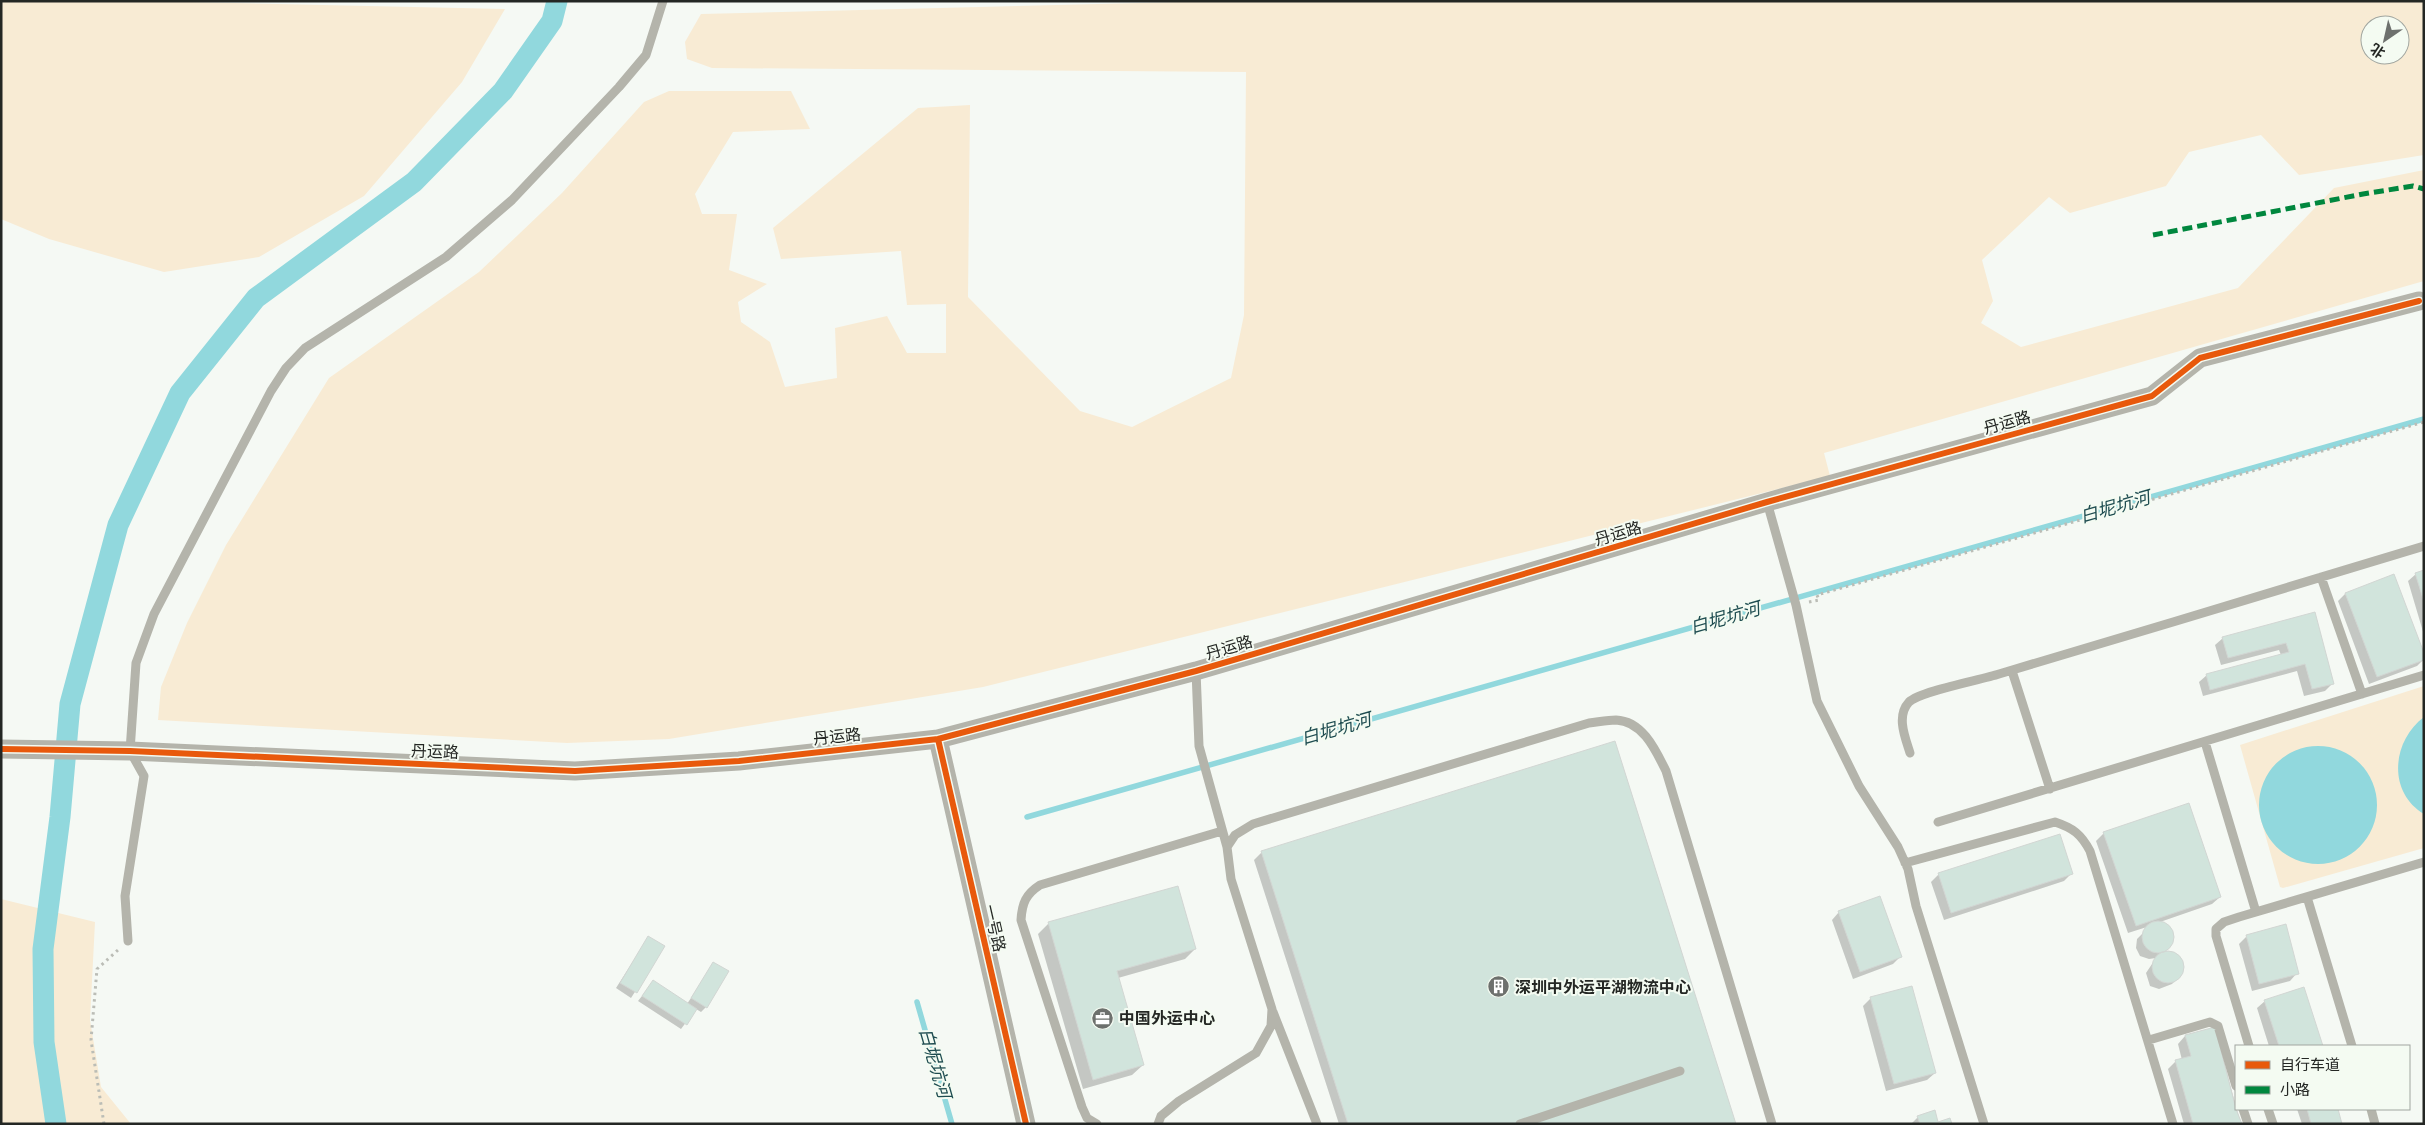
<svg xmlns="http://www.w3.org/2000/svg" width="2425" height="1125" viewBox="0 0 2425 1125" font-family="Rubik,'Noto Sans SC',sans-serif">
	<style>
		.green { fill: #f8ebd4; fill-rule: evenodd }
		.water { fill: #91d8dd }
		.shadow { fill: #0003 }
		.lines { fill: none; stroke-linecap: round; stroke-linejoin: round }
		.stream { stroke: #91d8dd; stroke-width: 5.5 }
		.canal { stroke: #91d8dd; stroke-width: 21 }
		.building { fill: #d1e4dc; stroke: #d2d6d3 }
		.path { stroke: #bbbdb6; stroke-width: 3; stroke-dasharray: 2.5 4; stroke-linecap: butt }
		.lane { stroke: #b4b4ab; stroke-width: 9 }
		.street { stroke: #b4b4ab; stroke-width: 19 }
		.quiet { stroke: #00873e; stroke-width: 5; stroke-dasharray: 10 5; stroke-linecap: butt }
		.cycleway-casing { stroke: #f4fbf2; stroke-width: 9 }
		.cycleway { stroke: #e8590c; stroke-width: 6 }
		.labels { text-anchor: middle; stroke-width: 4; stroke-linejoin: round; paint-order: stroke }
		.street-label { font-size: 16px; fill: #242724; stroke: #f4fbf2 }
		.poi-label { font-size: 16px; font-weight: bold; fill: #242724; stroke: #f4fbf2; text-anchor: start }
		.water-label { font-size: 18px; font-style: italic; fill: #1e4c50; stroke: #f4fbf2 }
	</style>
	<rect width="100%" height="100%" fill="#f5f9f4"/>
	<path class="green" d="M1 1H147L505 9 462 82 364 196 259 257 164 272 49 239 1 219Z
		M1220 1H2424V155L2299 175 2261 135 2189 152 2166 186 2070 213 2049 197 1982 260 1993 301 1981 323 2021 347 2238 288 2334 188 2424 170V281L1824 453 1830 476 983 687 669 739 567 743 158 720 161 687 187 623 226 545 329 378 479 272 562 193 644 102 669 91H791L810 129 733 132 695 194 702 214H737L729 270 767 284 738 302 741 322 770 342 785 387 837 378 835 328 887 316 907 353H946V304L907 305 901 251 781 259 773 228 918 108 970 105 968 297 1080 411 1132 427 1231 378 1244 315 1246 72 712 68 687 59 685 42 701 14ZM2370 25H2400V55H2370Z
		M2424 686V848L2283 888 2280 887 2240 745Z
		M1 899 95 922 90 1020 101 1087 131 1124H1Z"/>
	<path class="water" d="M2424 717V814C2387 792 2392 741 2424 717Z
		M2259 805a59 59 0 1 1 118 0a59 59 0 1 1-118 0Z"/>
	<path class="shadow" d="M2424 572V635L2408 581 2416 574Z
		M2345 594 2424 659 2417 666 2369 684 2338 601Z
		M2314 614 2333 683 2325 691 2304 696 2297 671 2203 696 2199 682 2207 675 2281 655 2279 650 2221 665 2215 645 2223 638Z
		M2104 833 2220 897 2212 904 2160 922 2165 925 2172 937 2169 946 2163 952 2171 953 2179 958 2183 967 2180 976 2172 984 2159 989 2150 986 2146 973 2156 958 2149 959 2140 956 2136 948 2137 939 2150 926 2128 933 2096 841Z
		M1262 852 1735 1124H1339L1254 860Z
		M2072 873 2064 881 1944 920 1931 882 1939 874Z
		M1177 887 1195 949 1185 959 1118 978 1143 1065 1132 1075 1083 1089 1038 934 1048 924Z
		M1839 912 1901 956 1893 964 1853 979 1832 920Z
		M2247 936 2297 973 2290 981 2252 991 2239 944Z
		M648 938 664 947 631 998 616 988Z
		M714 963 706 1007 701 1012 696 1009 681 1029 638 1001 653 982 687 1004Z
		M2303 989 2322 1046H2269L2257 1008 2265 1001Z
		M1871 998 1935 1073 1927 1080 1886 1091 1863 1006Z
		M2214 1028 2241 1124H2184L2168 1069 2176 1061 2182 1060 2178 1044 2185 1036Z
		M2297 1109H2336L2341 1124H2302Z
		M1918 1117 1938 1123 1951 1124H1911Z"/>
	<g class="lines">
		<path class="stream" d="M1027 817 2424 419
			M917 1002 952 1124"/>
		<path class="canal" d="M56 1124 44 1042 43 949 60 817 70 704 118 525 180 393 256 298 414 182 503 91 552 21 557 1"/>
	</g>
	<path class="building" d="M2424 570V602L2415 573Z
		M2394 574 2424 653V660L2377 677 2345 593Z
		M2315 612 2334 684 2312 689 2305 664 2210 690 2206 674 2289 652 2286 643 2228 658 2222 637Z
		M1615 741 1736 1124H1348L1261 851Z
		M2189 803 2221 897 2136 926 2103 832Z
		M2060 834 2073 874 1951 913 1938 873Z
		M1178 886 1196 949 1117 971 1144 1065 1093 1080 1048 922Z
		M1880 896 1902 957 1860 972 1838 911Z
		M2142 937a16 16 0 1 1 32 0a16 16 0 1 1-32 0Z
		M2286 924 2299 974 2259 984 2246 935Z
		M648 936 665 946 637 993 620 983Z
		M2152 967a16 16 0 1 1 32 0a16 16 0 1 1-32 0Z
		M713 962 729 971 707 1008 691 998Z
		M653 980 697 1009 687 1025 642 996Z
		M1912 986 1936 1073 1894 1084 1870 997Z
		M2304 987 2323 1046H2279L2264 1000Z
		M2215 1027 2236 1109 2242 1124H2193L2175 1060 2191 1056 2185 1035Z
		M2307 1109H2338L2342 1124H2311Z
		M1935 1110 1938 1122 1950 1118 1952 1124H1920L1917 1116Z"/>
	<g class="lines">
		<path class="path" d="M1809 602 1819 600 1817 595 2424 422
			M104 1124 91 1040 97 969 118 950"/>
		<path class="lane" d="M1767 502 1796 605 1817 701 1859 786 1898 847 1908 869 1916 906 1984 1124
			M2321 577 2362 694
			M1196 671 1199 746 1227 847
			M2012 671 2050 789
			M2205 742 2256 912
			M1910 753C1905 737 1896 716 1909 702 1920 691 1981 680 1999 674 2141 632 2282 589 2424 546
			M1938 822 2424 675
			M1905 863 2055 822C2073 828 2081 834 2090 851L2173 1124
			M2307 897 2352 1046
			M128 941 125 896 144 776 130 751 136 663 154 614 271 391 286 368 305 348 446 257 512 200 619 87 646 55 663 1
			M1273 1012 1317 1124
			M2149 1040 2210 1022 2218 1026 2236 1086
			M2249 1046 2216 936V929L2224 922 2239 917 2424 862
			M2243 1109 2248 1124
			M2268 1109 2273 1124
			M2371 1109 2375 1124
			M1097 1124 1087 1118 1082 1107 1021 920C1022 903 1026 894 1040 885L1222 831
			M1158 1124 1161 1116 1179 1101 1256 1053 1271 1026 1272 1009 1231 879 1227 847 1235 835 1253 824 1589 723C1598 722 1608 720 1616 720 1643 721 1656 751 1666 771L1772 1124
			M1520 1124 1680 1071"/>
		<path class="street" d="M938 739 1026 1124
			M1 749 130 751 575 771 739 761 938 739 1196 671 1767 502 2152 396 2200 358 2419 301"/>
		<path class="quiet" d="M2153 235 2363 194 2413 186 2424 189"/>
		<defs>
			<path id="cycleway" d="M938 739 1026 1124
				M1 749 130 751 575 771 739 761 938 739 1196 671 1767 502 2152 396 2200 358 2419 301"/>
		</defs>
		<use href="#cycleway" class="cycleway-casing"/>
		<use href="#cycleway" class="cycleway"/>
	</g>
	<defs>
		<symbol id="building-disc" viewBox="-11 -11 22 22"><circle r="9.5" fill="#6d706d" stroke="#f4fbf2"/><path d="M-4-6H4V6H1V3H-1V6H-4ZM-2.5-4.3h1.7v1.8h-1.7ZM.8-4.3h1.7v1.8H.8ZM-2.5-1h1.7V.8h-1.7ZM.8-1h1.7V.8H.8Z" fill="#fff"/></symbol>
		<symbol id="office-disc" viewBox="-11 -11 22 22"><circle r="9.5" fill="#6d706d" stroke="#f4fbf2"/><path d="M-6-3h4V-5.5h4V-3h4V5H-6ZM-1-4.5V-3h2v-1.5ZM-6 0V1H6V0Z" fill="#fff"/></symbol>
	</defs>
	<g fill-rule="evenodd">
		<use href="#building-disc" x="1486" y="974" width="25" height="25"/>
		<use href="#office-disc" x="1090" y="1006" width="25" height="25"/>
	</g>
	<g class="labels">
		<g class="street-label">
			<text transform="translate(2007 422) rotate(-15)" y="6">丹运路</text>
			<text transform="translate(1618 533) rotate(-16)" y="6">丹运路</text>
			<text transform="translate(1229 647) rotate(-16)" y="6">丹运路</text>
			<text transform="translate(837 736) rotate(-6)" y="6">丹运路</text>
			<text transform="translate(435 751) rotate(2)" y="6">丹运路</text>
			<text transform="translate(995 928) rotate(77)" y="6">一号路</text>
		</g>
		<g class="poi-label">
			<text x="1515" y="993">深圳中外运平湖物流中心</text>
			<text x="1119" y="1024">中国外运中心</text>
		</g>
		<g class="water-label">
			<text transform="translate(2115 507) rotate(-16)" y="6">白坭坑河</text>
			<text transform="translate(1725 618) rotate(-16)" y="6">白坭坑河</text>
			<text transform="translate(1336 729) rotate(-16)" y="6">白坭坑河</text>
			<text transform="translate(935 1063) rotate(74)" y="6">白坭坑河</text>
		</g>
	</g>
	<rect width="2425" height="1125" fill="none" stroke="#242724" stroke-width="5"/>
	<rect x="2235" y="1045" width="175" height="65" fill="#f4fbf2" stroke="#a1a6a0"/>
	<rect x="2245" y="1061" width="25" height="8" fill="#e8590c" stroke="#a1a6a0"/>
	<text x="2280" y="1070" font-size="15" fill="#242724">自行车道</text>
	<rect x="2245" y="1086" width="25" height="8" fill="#00873e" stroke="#a1a6a0"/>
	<text x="2280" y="1095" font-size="15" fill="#242724">小路</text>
	<g transform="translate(2385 40) rotate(214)"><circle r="24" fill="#f4fbf2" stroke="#a1a6a0"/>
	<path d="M0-4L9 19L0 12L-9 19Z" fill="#6d706d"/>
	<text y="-8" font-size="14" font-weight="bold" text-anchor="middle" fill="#242724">北</text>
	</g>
</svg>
